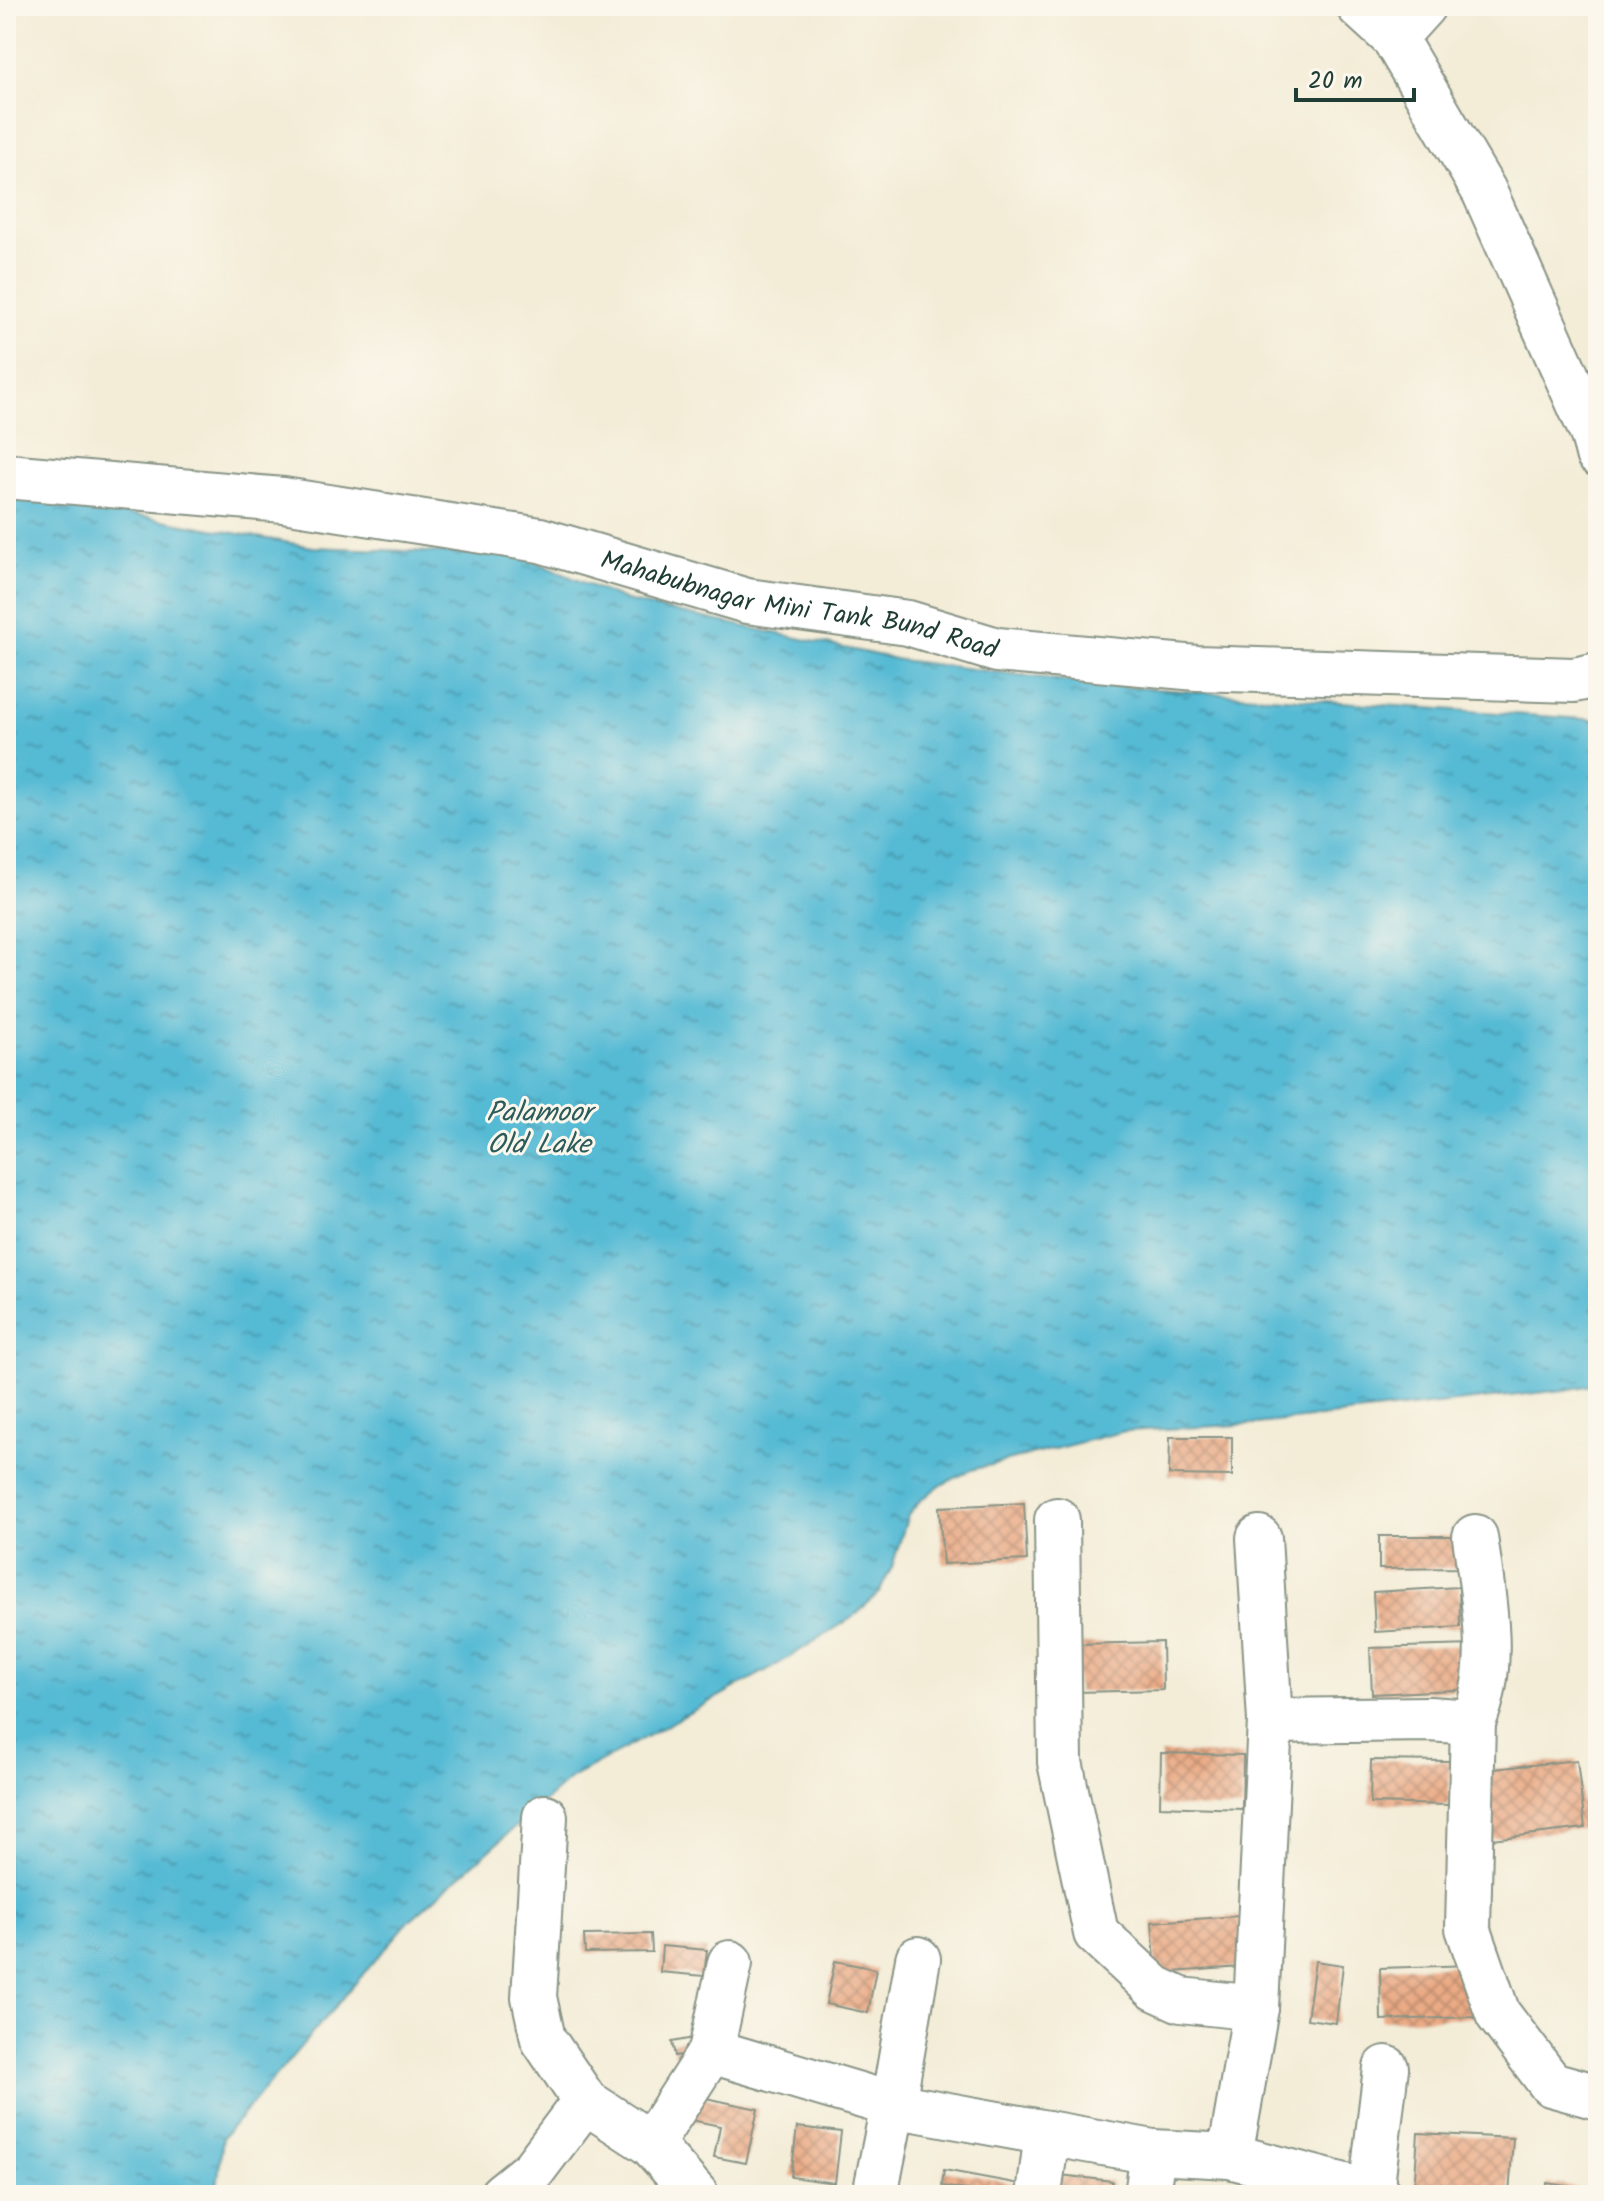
<svg xmlns="http://www.w3.org/2000/svg" width="1604" height="2201" viewBox="0 0 1604 2201" font-family="Kalam,sans-serif">
	<style>
		.water { fill: url(#water-ripples); stroke: #3a7c84; stroke-width: 2 }
		.building { fill: url(#building-cross-hatch) }
		.lines { fill: none; stroke-linecap: round; stroke-linejoin: round }
		.minor-casing { stroke: #899486; stroke-width: 48 }
		.minor { stroke: #fff; stroke-width: 44 }
		.labels { text-anchor: middle; stroke-width: 6; stroke-linejoin: round; paint-order: stroke }
		.street-label { font-size: 26px; fill: #1f3d34; stroke: #fbf7ec }
		.water-label { font-size: 28px; font-style: italic; fill: #2c5c5c; stroke: #fbf7ec }
	</style>
	<defs>
		<pattern id="water-ripples" width="26" height="14" patternUnits="userSpaceOnUse" patternTransform="scale(2)"><rect width="26" height="14" fill="#55bad4"/><path d="M2 4q2-2 4 0t4 0M15 11q2-2 4 0t4 0" fill="none" stroke="#4698ad"/></pattern>
		<pattern id="building-cross-hatch" width="8" height="8" patternUnits="userSpaceOnUse" patternTransform="scale(2)"><rect width="8" height="8" fill="#eaaa85"/><path d="M0 0l8 8M0 8l8-8" fill="none" stroke="#bd8c6e"/></pattern>
	</defs>
	<rect width="100%" height="100%" fill="#fbf7ec"/>
	<filter id="ink" filterUnits="userSpaceOnUse"><feTurbulence type="fractalNoise" baseFrequency=".0125" numOctaves="2"/><feDisplacementMap in="SourceGraphic" scale="16" xChannelSelector="R" yChannelSelector="G"/><feConvolveMatrix kernelMatrix="1 2 1 2 8 2 1 2 1" color-interpolation-filters="sRGB"/></filter>
	<filter id="wash" filterUnits="userSpaceOnUse"><feTurbulence type="fractalNoise" baseFrequency=".006" numOctaves="4" result="noise"/><feDisplacementMap in="SourceGraphic" scale="32" xChannelSelector="R" yChannelSelector="G"/><feGaussianBlur stdDeviation="1.8" result="paint"/><feColorMatrix in="noise" values="0 0 0 0 0 0 0 0 0 0 0 0 0 0 0 0 0 1.4 0 .05"/><feComposite in="paint" operator="in"/></filter>
	<g filter="url(#wash)">
		<rect width="100%" height="100%" fill="#f3ecd7"/>
		<path class="water" d="M6 492 313 547 522 556 626 601 900 660 1100 685 1598 720V1384L1564 1390 1256 1424 1125 1431 971 1470 939 1486 921 1500 908 1515 892 1567 879 1593 853 1617 780 1663 571 1778 409 1921 223 2137 216 2195H6Z"/>
		<g id="blocks">
			<path class="building" d="M1170 1437H1232V1476L1169 1475Z
				M1024 1503 1027 1560 943 1564 939 1507Z
				M1379 1536H1464V1568L1379 1569Z
				M1459 1587 1460 1627 1375 1632 1373 1592Z
				M1162 1642 1163 1690 1077 1692 1076 1644Z
				M1473 1645 1474 1689 1372 1694 1370 1648Z
				M1161 1753 1243 1755 1242 1809 1160 1806Z
				M1371 1760 1450 1761 1449 1805 1370 1803Z
				M1577 1760 1585 1828 1483 1840 1475 1771Z
				M1239 1916 1242 1967 1156 1973 1152 1922Z
				M651 1934 652 1952 585 1953 584 1935Z
				M662 1946 707 1950 704 1976 660 1972Z
				M835 1961 876 1969 868 2013 826 2004Z
				M1315 1961 1343 1965 1336 2023 1307 2019Z
				M1473 1965 1474 2017 1381 2020 1380 1968Z
				M704 2036 707 2050 675 2056 672 2042Z
				M687 2094 758 2109 746 2163 714 2157 720 2126 682 2118Z
				M797 2127 841 2132 835 2183 791 2177Z
				M1418 2133 1513 2138 1509 2195 1414 2192Z
				M944 2170 1020 2184 1017 2195H993L942 2186Z
				M1060 2175 1112 2181 1111 2195H1058Z
				M1547 2183 1598 2191V2195H1546Z"/>
		</g>
	</g>
	<g filter="url(#ink)">
		<use href="#blocks" fill-opacity="0" stroke="#899486" stroke-width="2"/>
		<g class="lines">
			<defs>
				<g id="minor">
					<path d="M1359 6 1394 38 1484 191 1593 435 1598 454"/>
					<path d="M1394 38 1423 6"/>
					<path id="s1" d="M6 476 283 500 540 540 747 601 908 623 997 650 1197 668 1574 680 1598 675"/>
					<path d="M1057 1520 1060 1762 1096 1933 1155 1988 1181 2000 1256 2008"/>
					<path d="M1475 1537C1483 1596 1498 1666 1473 1722L1468 1928 1498 2014 1551 2084 1598 2097"/>
					<path d="M1270 1721 1429 1719 1473 1722"/>
					<path d="M545 1817 534 1997 543 2039 585 2101 651 2144 696 2195"/>
					<path d="M918 1959 893 2105 1047 2133 1039 2195"/>
					<path d="M711 2051 730 1963"/>
					<path d="M1047 2133 1153 2152 1230 2156 1379 2195"/>
					<path d="M651 2144 711 2051 893 2105 875 2195"/>
					<path d="M1230 2156 1256 2008 1270 1721 1259 1538"/>
					<path d="M1371 2193 1386 2068"/>
					<path d="M502 2195 533 2170 585 2101"/>
					<path d="M1147 2195 1153 2152"/>
				</g>
			</defs>
			<use href="#minor" class="minor-casing"/>
			<use href="#minor" class="minor"/>
		</g>
	</g>
	<g class="labels">
		<g class="street-label">
			<text dy="9" stroke="none"><textPath href="#s1" startOffset="806">Mahabubnagar Mini Tank Bund Road</textPath></text>
		</g>
		<g class="water-label">
			<text x="539" y="1121">Palamoor<tspan x="539" dy="32">Old Lake</tspan></text>
		</g>
	</g>
	<rect width="1604" height="2201" fill="none" stroke="#fbf7ec" stroke-width="32"/>
	<path d="M1296 88v12h118v-12" fill="none" stroke="#1f3d34" stroke-width="4"/>
	<text x="1308" y="88" font-size="24" fill="#1f3d34" stroke="#fbf7ec" stroke-width="6" paint-order="stroke">20 m</text>
</svg>
